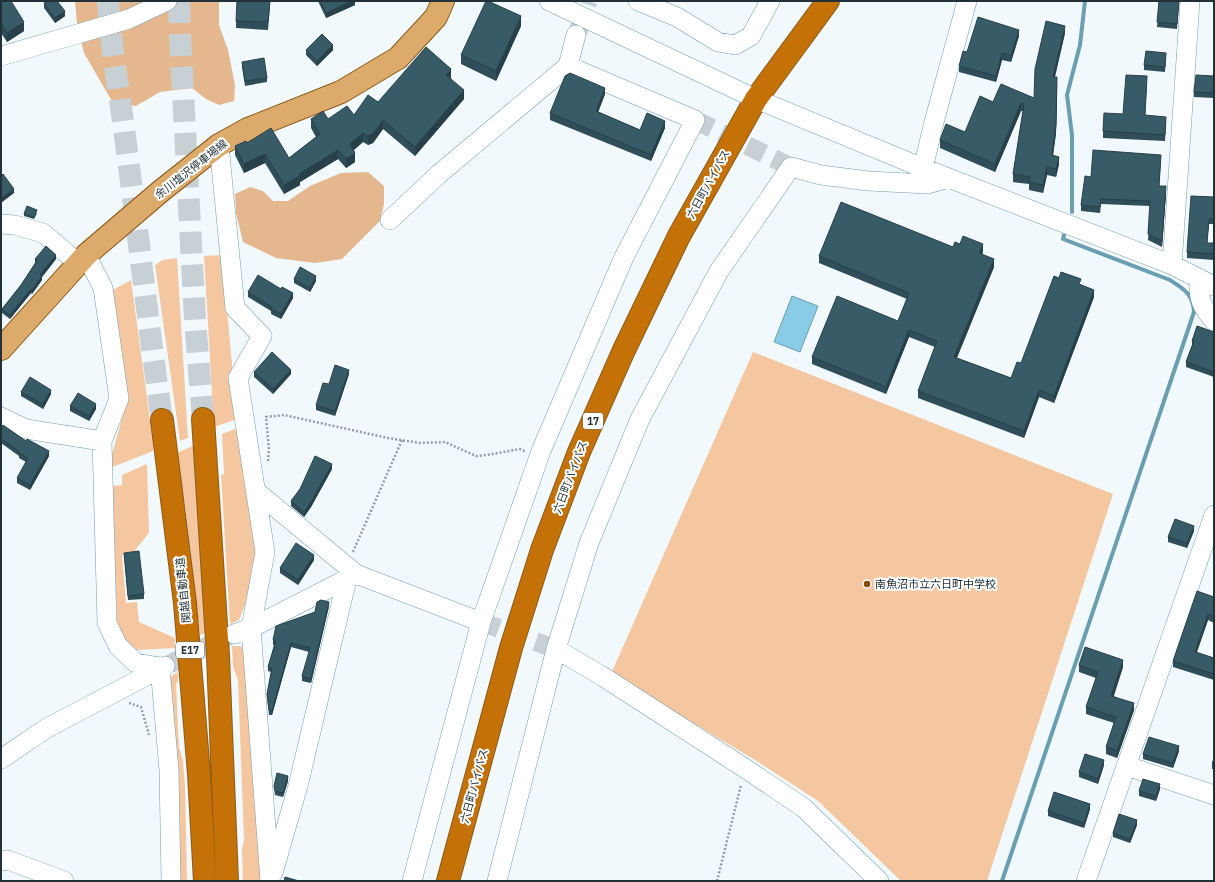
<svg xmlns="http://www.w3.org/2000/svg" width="1215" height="882" viewBox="0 0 1215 882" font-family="'IBM Plex Sans','Noto Sans JP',sans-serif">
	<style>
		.green { fill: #f5c7a0 }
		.forest { fill: #e5b78f }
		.water { fill: #89cce5; stroke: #6a9eb1 }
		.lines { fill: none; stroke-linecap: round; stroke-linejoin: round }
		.stream { stroke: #6a9eb1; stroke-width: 4 }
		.minor-tunnel { stroke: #c7d1d5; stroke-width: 19; stroke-dasharray: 19 10; stroke-linecap: butt }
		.highway-tunnel { stroke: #c7d1d5; stroke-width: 22; stroke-dasharray: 22 11; stroke-linecap: butt }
		.minor-casing { stroke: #789dac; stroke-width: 20 }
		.major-casing { stroke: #8b5b18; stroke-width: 24 }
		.highway-casing { stroke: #8b5b18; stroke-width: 24 }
		.path { stroke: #939ea3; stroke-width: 2.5; stroke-dasharray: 2 2; stroke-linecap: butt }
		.minor { stroke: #fff; stroke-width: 19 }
		.major { stroke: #dcaa6a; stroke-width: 22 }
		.highway { stroke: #c47207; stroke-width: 22 }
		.wall { fill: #304e59 }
		.shaded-wall { fill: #274049 }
		.building { fill: #385b68; stroke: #274049 }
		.poi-dot { fill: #834900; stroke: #fff; stroke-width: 1.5 }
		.labels { text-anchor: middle; stroke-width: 4; stroke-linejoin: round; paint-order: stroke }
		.shield { fill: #fff; stroke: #646f73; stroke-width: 1 }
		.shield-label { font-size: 10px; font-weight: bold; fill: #213137 }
		.street-label { font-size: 11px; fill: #213137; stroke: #fff }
		.poi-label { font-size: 11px; fill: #213137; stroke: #fff; text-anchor: start }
	</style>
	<rect width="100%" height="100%" fill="#f1f9fc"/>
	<path class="green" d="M222 255 237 419 214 427 204 256Z
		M177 258 188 438 180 441 155 265 163 260Z
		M131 280 150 420H153V451L110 468 111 458 127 401 111 291Z
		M753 352 1113 494 987 881H901L818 801 755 760 611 674Z
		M238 428 260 551 245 605 239 620 230 624 221 475 224 474 222 434Z
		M193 446 205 633 200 635 186 511 176 453Z
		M147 464 149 533 132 554 122 555 126 603 137 602 139 622 175 638V648L136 650 124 638 117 622 112 486 122 485V475Z
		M232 646H240L244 649 264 881H243L242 850 244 840 238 680 233 667Z
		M178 673V682L176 683 179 747 183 761 185 785 187 881H179L170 678 174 674Z"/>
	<path class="forest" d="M75 1H219V25L228 50 235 85 234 101 219 105 206 99 192 88 160 92 136 106 113 103 84 53 77 23Z
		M368 172 384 186V204L380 221 342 259 315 263 276 258 243 242 236 213 235 194 250 187 263 191 273 201H288L310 186 341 173Z"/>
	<path class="water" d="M792 296 818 306 800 352 774 342Z"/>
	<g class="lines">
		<path class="stream" d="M1072 212V135L1067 95 1080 45 1085 1
			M1002 881 1194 312C1193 294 1184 289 1170 280L1063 239 1064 235"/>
		<path class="minor-tunnel" d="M578 32 588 1
			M695 120 791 167
			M481 622 556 649
			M170 664 229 636"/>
		<path class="highway-tunnel" d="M108 1C111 52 121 101 127 152 139 241 149 331 162 420
			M179 1 180 36 195 320 203 419"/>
		<defs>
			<path id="minor" d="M549 1 756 99 923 168 1172 265 1214 286
				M638 1 677 17 718 42 735 45 751 36 770 1
				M1 56 129 19 167 1
				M219 145 235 308 262 336 238 378 265 552 251 628 270 881
				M923 168 934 122 967 1
				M390 220 439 174 568 66 576 35
				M1 224 15 225 43 233 78 263
				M86 255 103 288 119 399 102 441 107 623 118 646 136 663 160 667
				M1172 265 1190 1
				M1199 278C1198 298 1201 306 1214 321
				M1 417 26 429 102 441
				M257 492 356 574 481 622
				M234 634 251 628 347 579 354 575
				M556 649 602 676 746 769 804 808 879 881
				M160 667 169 770 171 881
				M1 759 47 728 165 666
				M1127 766 1214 795
				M1 861 8 860 64 881
				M273 873 298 786 347 579
				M412 881 481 622 541 451 624 257 695 120 568 66
				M497 881 556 649 589 543 640 419 719 271 791 167 821 175 868 181 927 184 949 178
				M1086 881 1214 515"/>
			<path id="major" d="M1 349 86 255 161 191 219 145 248 129 341 92 398 58 436 17 443 1"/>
			<path id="highway" d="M203 419 218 656 227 881
				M162 420 185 603 199 774 205 881
				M448 881 511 648 542 550 579 452 624 350 679 236 756 99 828 1"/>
		</defs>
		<use href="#minor" class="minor-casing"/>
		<use href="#major" class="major-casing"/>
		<use href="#highway" class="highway-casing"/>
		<path class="path" d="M268 461 269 450 266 417 284 415 388 438 420 443 445 442 476 456 487 455 520 449 526 452
			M353 552 402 440
			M129 703 141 707 149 735
			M717 881 741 785"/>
		<use href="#minor" class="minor"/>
		<use href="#major" class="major"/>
		<use href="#highway" class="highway"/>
	</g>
	<path class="wall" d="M1 1 24 31 7 42 1 33Z
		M318 1H355V5L326 18Z
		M1159 1H1179L1177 29 1157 27Z
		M44 3 65 16 55 23 44 8Z
		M270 6 268 30 236 28V21Z
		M521 26 496 81 461 64V55Z
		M1065 33 1055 77 1057 84 1056 133 1053 155 1059 164 1056 177 1047 175 1043 193 1029 190V184L1013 182V174L1023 111H1021L995 172 940 148V140L965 132 993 102 1034 98Z
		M1019 36 1011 62 1002 60 996 82 959 72V66L967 52Z
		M306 50H333L317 66 306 55Z
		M1166 58 1165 72 1144 70V65Z
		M242 62 267 78V82L245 86 242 67Z
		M1214 76V98L1194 97V92Z
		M451 78 464 99 415 156 383 129 373 143 368 145 363 142 354 150 355 162 346 168 338 159 300 182V185L284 194 265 163 244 173 235 155V146L247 143 289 158 316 137 311 128V119H328L354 115 378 102Z
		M1147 83 1145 116 1166 123 1165 141 1103 138V131L1123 114Z
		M605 94 598 112 640 130 665 128 651 161 550 120V113Z
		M1161 161 1159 186 1166 192 1162 247 1148 240 1150 206 1101 204 1100 213 1081 211V205L1091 177Z
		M1214 197V224H1209L1207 243H1214V260L1187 258V252Z
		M37 213 34 219 24 216V214Z
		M960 244 983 252 982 254 994 267 957 358 1011 378 1021 363 1081 285 1094 297 1054 403 1039 397 1024 438 918 398V391L935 347 909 337 886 394 812 364V357L898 321 907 299 819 263V256L953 247Z
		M35 259H56L42 277V280L32 294 31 293 10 319 2 313V309L21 285 35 263Z
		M294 279 316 281 310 292 294 283Z
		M248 292 293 298 281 319 271 314V311L248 297Z
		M1214 332V377L1186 367V362L1192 345V341Z
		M254 372 291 374 273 394 254 377Z
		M349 374 335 416 316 410V405Z
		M21 392 51 394 43 409 21 396Z
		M70 406 96 409 89 421 70 411Z
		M1 429 49 456 30 490 17 483V478L26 462 19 458V456L1 443Z
		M332 469 311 507 304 517 291 506V501L300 489Z
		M1194 531 1187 548 1168 542V537Z
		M124 553 144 594V599L128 600Z
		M314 560 298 585 280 573V568Z
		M1214 597V623L1208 620 1197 652 1214 658V680L1173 667V661Z
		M329 606 311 683 302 681V676L309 652 291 647 272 715H269L267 694 271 672 268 671V667L274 645H273V640L315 612Z
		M1079 665 1123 667 1114 696 1134 710 1117 758 1106 754V747L1114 723 1086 714V707L1096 678 1079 672Z
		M1179 751 1173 768 1143 759V754Z
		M1214 758V769H1212V762Z
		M1104 765 1098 784 1079 777V772Z
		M288 781 283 797 275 795 274 786Z
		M1160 789 1156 801 1139 796V791Z
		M1090 809 1084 828 1048 816V811Z
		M1137 825 1130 843 1113 837V833Z"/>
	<path class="shaded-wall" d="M352 1H355V5L326 18V13Z
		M65 11V16L55 23V18Z
		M521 16V26L496 81V71Z
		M24 22V31L7 42V33Z
		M1065 26V33L1053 84V77Z
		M1019 30V36L1011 62V56Z
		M333 45V50L317 66V61Z
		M1002 53V60L996 82V76Z
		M451 69V78L446 84V75Z
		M1057 84 1056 133 1052 163V155Z
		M605 88V94L596 118V111Z
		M464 90V99L415 156V147Z
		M1021 103V111L995 172V164Z
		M383 120V129L373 143 368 145V136Z
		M665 121V128L651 161V155Z
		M363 133V142L350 153V144Z
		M338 150V159L300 182V185L284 194V185L299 174Z
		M355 153V162L346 168V159Z
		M265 154V163L244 173V164Z
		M1059 157V164L1056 177V169Z
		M1047 167V175L1043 193V185Z
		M1166 186V192L1162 247V241Z
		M14 189V193L1 203V198Z
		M983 244V252L979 260V253Z
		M56 255V259L42 277V280L32 294V290L40 275Z
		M994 259V267L954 364V357Z
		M316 276V281L310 292V288Z
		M31 289V293L10 319V315Z
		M1094 290V297L1054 403V396Z
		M293 293V298L281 319V314Z
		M909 330V337L886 394V387Z
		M291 370V374L273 394V389Z
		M349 370V374L335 416V411Z
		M51 390V394L43 409V404Z
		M1039 390V397L1024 438V431Z
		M96 404V409L89 421V416Z
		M49 451V456L30 490V485Z
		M332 464V469L311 507 304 517V512Z
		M1194 526V531L1187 548V543Z
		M314 555V560L298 585V580Z
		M329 602V606L311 683V679Z
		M1208 614V620L1195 657V652Z
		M291 643V647L272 715V711Z
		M1123 660V667L1111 702V696Z
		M1134 703V710L1117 758V751Z
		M1179 746V751L1173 768V763Z
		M1104 760V765L1098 784V779Z
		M288 776V781L283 797V793Z
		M1160 784V789L1156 801V796Z
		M1090 804V809L1084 828V823Z
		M1137 820V825L1130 843V839Z"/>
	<path class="building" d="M1 1H11L24 22 7 33 1 23Z
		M47 1H57L65 11 55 18 44 3Z
		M237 1H270L268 22 236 21Z
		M320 1H352L326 13Z
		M486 1H488L521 16 496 71 461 55Z
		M1159 1H1179L1177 24 1157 22Z
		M978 17 1019 30 1011 56 1002 53 996 76 959 66 963 51 967 52Z
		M1046 21 1065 26 1053 77H1057L1056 125 1052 155 1059 157 1056 169 1047 167 1043 185 1029 182 1030 177 1013 174 1024 104 1021 103 995 164 940 140 946 124 965 132 980 96 993 102 1001 84 1034 98 1035 69Z
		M322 34 333 45 317 61 306 50Z
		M426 47 451 69 446 75 464 90 415 147 383 120 373 134 368 136 363 133 350 144 355 153 346 159 338 150 299 174 300 176 284 185 265 154 244 164 235 146 246 141 247 143 271 128 289 158 320 134 311 119 323 111 328 119 347 106 354 115 368 95 378 102Z
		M1146 51 1166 53 1165 67 1144 65Z
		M264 58 267 78 245 81 242 62Z
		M570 73 605 88 596 111 640 130 647 113 665 121 651 155 550 113 565 76Z
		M1126 75 1147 76 1145 115 1166 117 1165 135 1103 131 1104 113 1123 114Z
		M1196 75 1214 76V93L1194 92Z
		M1093 150 1161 155 1159 186H1166L1162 241 1148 234 1150 201 1101 199 1100 207 1081 205 1085 176 1091 177Z
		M3 174 14 189 1 198V176Z
		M1191 196 1214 197V219H1209L1207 243H1214V254L1187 252Z
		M841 202 953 247 955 242 960 244 963 236 983 244 979 253 994 259 954 357 1011 378 1017 362 1021 363 1054 276 1059 278 1061 272 1081 279 1079 284 1094 290 1054 396 1039 390 1024 431 918 391 937 341 909 330 886 387 812 357 837 296 898 321 909 293 819 256Z
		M27 206 37 210 34 217 24 214Z
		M46 246 56 255 40 275 42 276 32 290 31 289 10 315 2 309 21 285 37 261 35 259Z
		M300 267 316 276 310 288 294 279Z
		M258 275 281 289 282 287 293 293 281 314 271 309 272 307 248 292Z
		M1197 326 1214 332V372L1186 362 1194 341H1192Z
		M272 352 291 370 273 389 254 372Z
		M335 365 349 370 335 411 316 405 323 383 329 384Z
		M30 377 51 390 43 404 21 392Z
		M78 393 96 404 89 416 70 406Z
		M3 425 26 441 27 439 49 451 30 485 17 478 28 458 19 453 20 452 1 439V429Z
		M315 456 332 464 311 502 304 512 291 501 300 489Z
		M1175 519 1194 526 1187 543 1168 537Z
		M296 543 314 555 298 580 280 568Z
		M139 551 144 594 128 596 124 553Z
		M1197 591 1214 597V617L1208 614 1195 652 1214 658V674L1173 661Z
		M321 600 329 602 311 679 302 676 310 648 291 643 272 711 269 710 267 694 272 668 268 667 276 641 273 640 276 626 315 612 317 602Z
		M1085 647 1123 660 1111 696 1134 703 1117 751 1106 747 1116 717 1086 707 1098 672 1079 665Z
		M1149 737 1179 746 1173 763 1143 754Z
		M1085 754 1104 760 1098 779 1079 772Z
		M277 773 288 776 283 793 275 791 274 786Z
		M1143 779 1160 784 1156 796 1139 791Z
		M1054 792 1090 804 1084 823 1048 811Z
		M1119 814 1137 820 1130 839 1113 833Z
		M285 877 299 881H284Z"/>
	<circle class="poi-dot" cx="867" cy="584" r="4"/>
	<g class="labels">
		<g class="shield">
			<rect x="583" y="413" width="20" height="16" rx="3"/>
			<rect x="176" y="642" width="28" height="16" rx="3"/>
		</g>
		<g class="shield-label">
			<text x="593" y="425">17</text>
			<text x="190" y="654">E17</text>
		</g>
		<g class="street-label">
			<text transform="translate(191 169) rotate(-38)" y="4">余川塩沢停車場線</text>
			<text transform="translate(708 184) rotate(-61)" y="4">六日町バイパス</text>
			<text transform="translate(570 477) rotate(-69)" y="4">六日町バイパス</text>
			<text transform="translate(183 590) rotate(-96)" y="4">関越自動車道</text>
			<text transform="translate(474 786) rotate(-75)" y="4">六日町バイパス</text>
		</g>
		<g class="poi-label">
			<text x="875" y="588">南魚沼市立六日町中学校</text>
		</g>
	</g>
	<rect width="1215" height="882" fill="none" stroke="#213137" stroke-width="4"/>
</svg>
